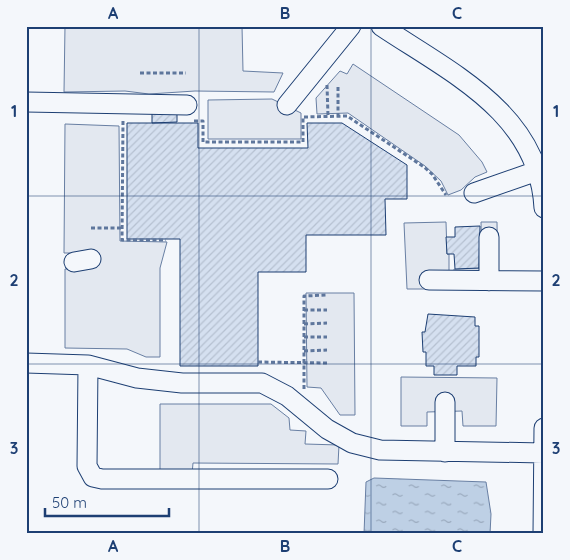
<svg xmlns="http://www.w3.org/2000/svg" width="570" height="560" viewBox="0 0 570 560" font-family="Quicksand,sans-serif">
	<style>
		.parking { fill: #e3e8f0; stroke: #687fa3 }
		.water { fill: url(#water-ripples); stroke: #687fa3 }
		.building { fill: url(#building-hatch); stroke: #1d3f73 }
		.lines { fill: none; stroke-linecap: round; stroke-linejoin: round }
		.minor-casing { stroke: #1d3f73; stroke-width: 21 }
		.path { stroke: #5e769c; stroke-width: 3; stroke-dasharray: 4 2.5; stroke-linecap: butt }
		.minor { stroke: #f4f7fb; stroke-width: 19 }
		.grid { fill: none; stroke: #1d3f73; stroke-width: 1; stroke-opacity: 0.55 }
		.neatline { fill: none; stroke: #1d3f73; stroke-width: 2 }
		.grid-label { font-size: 16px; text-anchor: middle; font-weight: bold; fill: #1d3f73 }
	</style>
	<defs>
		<pattern id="water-ripples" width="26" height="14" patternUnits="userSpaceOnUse" patternTransform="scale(1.25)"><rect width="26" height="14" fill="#bed0e5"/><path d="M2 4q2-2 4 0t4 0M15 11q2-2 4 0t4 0" fill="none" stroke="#9aaabe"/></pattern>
		<pattern id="building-hatch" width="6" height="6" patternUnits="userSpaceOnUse" patternTransform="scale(1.25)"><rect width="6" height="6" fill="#d5e0f0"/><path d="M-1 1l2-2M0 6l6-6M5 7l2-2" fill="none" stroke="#b6c1d1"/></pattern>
	</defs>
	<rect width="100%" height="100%" fill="#f4f7fb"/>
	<path class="parking" d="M65 26H242L243 71 283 73 274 92 195 91 149 94 125 91 64 92Z
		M353 64 459 135 482 162 487 172 475 177 461 190 448 195 441 181 425 166 348 113 317 114 316 98 340 71 347 74Z
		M272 99 301 113V139H208V100Z
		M65 124 119 126 120 241 167 242 160 268V357H146L127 349 65 348V269H80V253H64Z
		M446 222 447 254H449V271H452L455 269 482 268 481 222H497L498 289H407L404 223Z
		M306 293H354L355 415H340L321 388 307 387Z
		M401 377 497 378 496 426H463L462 411 427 412V426H401Z
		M160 404H271L289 418 290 430 306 431 305 444 339 445 338 464 193 463 191 486H160Z"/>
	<path class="water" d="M374 478 486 482 491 514 490 534H364L366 482Z"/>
	<path class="building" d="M152 97H177V122L152 123Z
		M127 123H198V148H308L307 123H342L407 165V199H385L386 235H306V272H258V366H180V239H127Z
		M480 226 479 268 455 269 454 254H447L446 237H455V227Z
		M428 314 475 317V326H479V357H476V366H457V375H434V366H426V352H423L422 332H425Z"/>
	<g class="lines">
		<defs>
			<path id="minor" d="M381 26C451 73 539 113 544 208
				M26 102 187 105
				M287 105 351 26
				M474 193 537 171
				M489 237V281
				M74 262 91 259
				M429 280 544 281
				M26 363 88 365 137 378 182 383H262L287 396 327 429 352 443 380 450 543 453
				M88 365 87 466 93 477 102 479H328
				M445 452V402
				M543 534 544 428"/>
		</defs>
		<use href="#minor" class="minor-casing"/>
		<path class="path" d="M140 73H186
			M327 85 328 116
			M338 87V116
			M123 121 122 240H166
			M194 121H203V142H303V117L347 116 424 167 432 174 446 195
			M91 228H122
			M304 310H327
			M304 324 327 323
			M304 337H327
			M304 351 327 350
			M258 362 327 363
			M304 389V296L327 295"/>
		<use href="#minor" class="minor"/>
	</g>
	<path class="grid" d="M199 26V534M371 26V534M26 196H544M26 364H544"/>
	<rect width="570" height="560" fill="none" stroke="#f4f7fb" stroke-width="55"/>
	<path d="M45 508v8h124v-8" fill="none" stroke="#1d3f73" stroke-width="2.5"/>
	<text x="52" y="508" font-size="15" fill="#1d3f73" stroke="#f4f7fb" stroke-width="4" paint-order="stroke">50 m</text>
	<rect x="28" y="28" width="514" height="504" class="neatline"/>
	<g class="grid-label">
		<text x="113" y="19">A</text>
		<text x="285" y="19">B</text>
		<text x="457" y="19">C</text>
		<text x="14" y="117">1</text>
		<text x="556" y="117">1</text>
		<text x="14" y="286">2</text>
		<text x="556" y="286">2</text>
		<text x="14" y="454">3</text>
		<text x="556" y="454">3</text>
		<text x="113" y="552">A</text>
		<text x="285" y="552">B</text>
		<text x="457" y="552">C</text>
	</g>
</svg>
